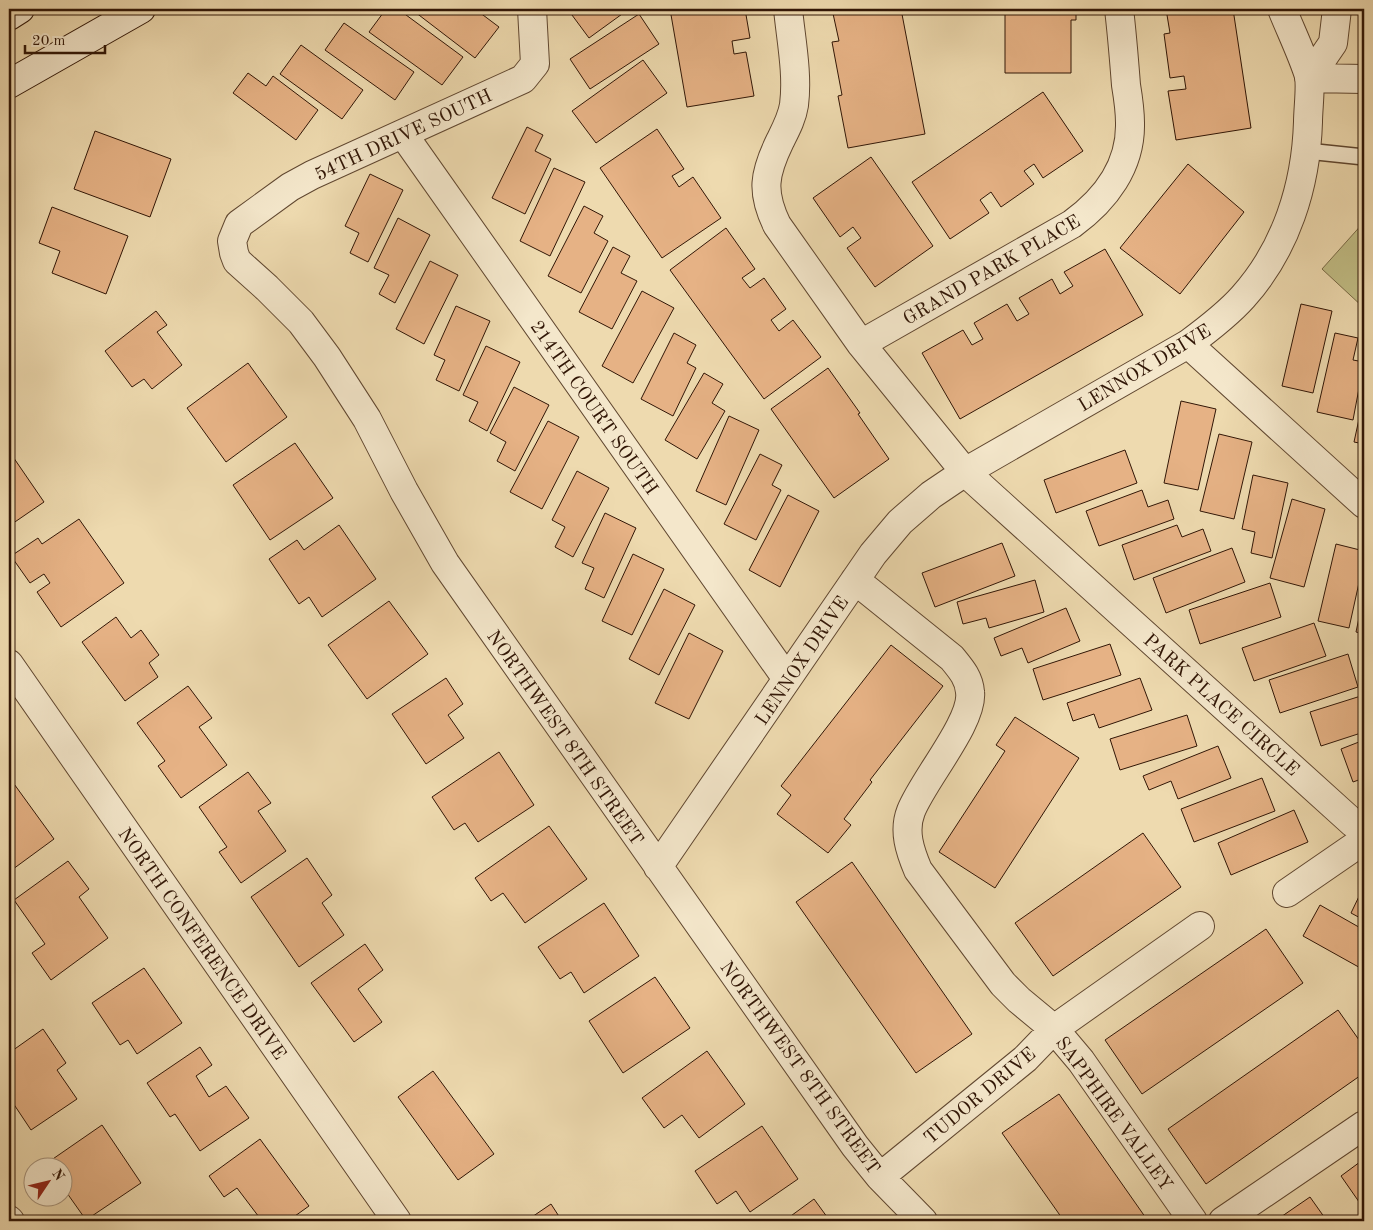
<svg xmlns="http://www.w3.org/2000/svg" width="1373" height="1230" viewBox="0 0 1373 1230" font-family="'Old Standard TT',serif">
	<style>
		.green { fill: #c1bd85; stroke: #796a46 }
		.building { fill: #e6b285; stroke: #311606 }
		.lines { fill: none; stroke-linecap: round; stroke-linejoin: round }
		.lane-casing { stroke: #604730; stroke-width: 18 }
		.street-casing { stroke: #604730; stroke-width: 30 }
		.secondary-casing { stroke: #311606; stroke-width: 30 }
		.lane { stroke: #f4e7cb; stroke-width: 15 }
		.street { stroke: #f4e7cb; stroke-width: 28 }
		.secondary { stroke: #f4e7cb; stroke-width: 28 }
		.labels { text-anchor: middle; stroke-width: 4; stroke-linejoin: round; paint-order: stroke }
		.street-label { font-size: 19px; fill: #311606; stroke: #f4e7cb }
	</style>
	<rect width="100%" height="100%" fill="#eedaaf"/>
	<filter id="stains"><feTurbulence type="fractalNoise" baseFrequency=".004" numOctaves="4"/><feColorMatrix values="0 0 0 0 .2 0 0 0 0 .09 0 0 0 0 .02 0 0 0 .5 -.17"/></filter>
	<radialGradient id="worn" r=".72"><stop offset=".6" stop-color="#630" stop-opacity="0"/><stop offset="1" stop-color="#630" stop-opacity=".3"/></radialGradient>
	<path class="green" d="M1364 222V308L1322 269Z"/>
	<path class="building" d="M386 9H398L463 57 442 85 369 32Z
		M417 9H441L443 10 444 9H475L499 27 475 58 415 12Z
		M572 9H629L589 38 569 11Z
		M670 9H745L750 38 732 41 734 54 746 52 754 96 687 107Z
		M832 9H901L925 134 848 148 838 96 842 95 832 42 839 41Z
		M1005 9H1076V20H1071V73H1005Z
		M1166 9H1233L1251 128 1176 140 1168 91 1186 89 1184 76 1170 78 1164 34 1170 33Z
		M639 14 659 44 590 89 570 59Z
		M344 23 414 72 395 100 325 50Z
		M301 45 363 90 342 119 280 74Z
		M643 60 667 93 596 143 572 111Z
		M248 73 266 86 273 76 318 110 296 140 233 93Z
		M1043 92 1083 151 1043 178 1034 164 1024 171 1034 184 1001 207 991 192 980 200 989 213 950 239 912 182Z
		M527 127 543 135 535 151 551 159 525 214 492 198Z
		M657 129 684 169 672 176 679 187 693 177 721 218 662 258 600 168Z
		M95 131 171 159 150 217 74 189Z
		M871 157 933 246 875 287 847 248 861 238 853 227 840 237 813 198Z
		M1188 164 1244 212 1180 294 1120 248Z
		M554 168 585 182 550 256 520 241Z
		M370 174 403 190 368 262 350 253 359 233 345 226Z
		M584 206 603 216 594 233 608 241 581 293 548 276Z
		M52 207 128 236 106 294 52 273 60 251 39 243Z
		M398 218 430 235 395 303 379 294 389 275 374 268Z
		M726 228 755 269 742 278 750 288 764 278 786 309 771 320 779 331 793 320 821 357 764 399 670 270Z
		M613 247 630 256 621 273 637 281 612 329 579 312Z
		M1105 249 1143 315 960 419 922 353 963 330 972 345 983 339 974 323 1007 304 1017 321 1029 314 1019 298 1052 279 1060 294 1073 286 1064 272Z
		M430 261 458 275 424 344 396 329Z
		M642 291 674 308 633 383 602 366Z
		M1301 304 1332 311 1313 393 1282 386Z
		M456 306 490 321 459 391 436 380 445 360 434 355Z
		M156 311 167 325 157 332 182 365 152 389 144 379 132 387 105 351Z
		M674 333 696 345 687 363 696 368 673 416 641 399Z
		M1335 333 1358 338 1353 360 1364 362 1353 420 1317 412Z
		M486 346 520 362 487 431 469 421 478 402 463 395Z
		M248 363 287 417 226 462 187 408Z
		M828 368 860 413 858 414 889 459 834 498 771 409Z
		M704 373 723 384 712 403 725 411 697 459 665 440Z
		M514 387 549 405 515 471 497 461 506 442 490 433Z
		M1364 396V444L1354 442Z
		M1181 401 1216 409 1198 490 1164 483Z
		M729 416 759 430 726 505 696 491Z
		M548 421 579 437 542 509 510 492Z
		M1219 434 1252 442 1234 519 1200 511Z
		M295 443 333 498 270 540 233 485Z
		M1125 450 1137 483 1056 513 1044 480Z
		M9 451 44 502 9 526Z
		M760 454 782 465 772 485 781 490 756 540 724 524Z
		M577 471 609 488 573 557 555 547 565 527 552 520Z
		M1253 475 1288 483 1272 558 1251 553 1255 532 1242 529Z
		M1142 490 1148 507 1168 500 1174 519 1099 546 1086 511Z
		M788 495 819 511 780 587 749 570Z
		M1292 499 1325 509 1304 587 1270 578Z
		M605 513 636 528 604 598 585 589 594 568 582 563Z
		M79 519 124 583 61 627 37 592 50 583 44 574 30 583 11 556 38 538 42 544Z
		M339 525 376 579 322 617 309 597 299 604 269 559 297 540 304 550Z
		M1177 525 1182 537 1203 529 1211 551 1134 580 1122 545Z
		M1002 543 1015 576 935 607 922 573Z
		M1336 544 1364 551V560L1349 628 1318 621Z
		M1232 548 1245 582 1166 613 1153 578Z
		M633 554 664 569 632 635 602 621Z
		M1035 580 1044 612 989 628 986 618 963 624 957 602Z
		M1270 583 1281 617 1200 644 1189 610Z
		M664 589 695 605 659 675 629 659Z
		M1364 594V634L1356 632Z
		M389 601 428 654 367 699 328 645Z
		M1066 608 1080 641 1028 663 1022 648 1001 656 994 638Z
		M116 617 131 638 141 630 159 655 149 663 158 677 125 701 82 642Z
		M1314 623 1326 656 1254 681 1242 648Z
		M689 633 723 651 689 719 655 703Z
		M1110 644 1121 675 1043 700 1033 669Z
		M891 645 943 686 870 780 872 782 844 819 851 825 828 853 777 814 791 795 781 786Z
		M1348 654 1358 687 1280 713 1269 680Z
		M446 678 463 704 448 715 464 738 426 764 392 714Z
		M1140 678 1152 710 1099 728 1094 714 1073 721 1067 703Z
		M188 686 212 718 199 727 227 765 181 798 158 766 165 761 137 723Z
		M1364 695V732L1321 746 1310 712Z
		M1187 715 1197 746 1120 770 1110 739Z
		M1015 717 1079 758 995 888 939 852 1005 751 996 745Z
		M1364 740V778L1353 782 1341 749Z
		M1218 746 1231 778 1178 799 1171 781 1149 790 1143 776Z
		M499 752 534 805 478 842 465 823 454 830 432 797Z
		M248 772 271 803 258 811 286 851 241 883 219 852 227 847 199 807Z
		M9 777 54 839 9 872Z
		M1262 778 1275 811 1194 842 1181 809Z
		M1294 810 1308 842 1231 875 1218 843Z
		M549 826 587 879 525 923 503 893 491 901 475 878Z
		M1143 833 1181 887 1053 976 1015 923Z
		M307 858 332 895 322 903 344 935 299 967 251 897Z
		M68 861 89 889 79 897 108 938 51 980 32 953 45 944 14 900Z
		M852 862 972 1034 916 1073 796 902Z
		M1364 886V920L1351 913Z
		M604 903 639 956 584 993 571 972 560 979 538 947Z
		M1320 905 1364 930V970L1303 936Z
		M1266 929 1303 983 1142 1094 1105 1040Z
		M365 944 383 970 358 989 382 1022 354 1042 311 983Z
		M144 968 182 1023 137 1054 128 1040 120 1045 92 1003Z
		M655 977 690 1028 623 1073 589 1021Z
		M1338 1010 1364 1047V1073L1206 1184 1168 1129Z
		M43 1029 66 1063 57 1070 77 1099 31 1130 9 1097V1053Z
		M200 1047 212 1065 196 1076 209 1097 226 1086 249 1118 200 1151 175 1114 170 1117 147 1083Z
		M707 1051 745 1104 699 1138 682 1115 664 1128 642 1098Z
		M433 1071 494 1154 458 1180 398 1097Z
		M1059 1094 1148 1221H1064L1002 1133Z
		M102 1125 141 1183 86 1220 62 1186V1168H50L47 1163Z
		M762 1126 798 1179 750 1212 736 1191 717 1204 695 1171Z
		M260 1139 309 1206 288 1221H262L237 1188 224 1197 209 1176Z
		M1364 1159V1209L1341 1176Z
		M1310 1197 1327 1221H1275Z
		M814 1199 830 1221H784Z
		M551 1204 562 1221H526Z"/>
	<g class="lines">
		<defs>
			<path id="lane" d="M1307 151 1364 157"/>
			<path id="street" d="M532 9 535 64 523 79 312 175 290 187 239 224 232 241 234 253 237 261 267 288 301 322 327 357 367 419 404 491 445 563 855 1146 880 1177 923 1221
				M788 9C791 40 798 74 794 105 792 118 786 129 780 141 764 174 761 192 777 225L861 344 965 472 1353 823 1364 828
				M1309 78 1333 43 1337 9
				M1309 78 1364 79
				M403 134 787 679
				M861 344 1072 224C1105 200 1131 166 1130 123 1130 110 1128 97 1126 85 1124 59 1122 34 1119 9
				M1188 344 1364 504
				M855 580 952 658C961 669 969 678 970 692 974 721 923 780 911 811 903 831 910 851 918 870L1003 984 1019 1000 1054 1029 1081 1061 1193 1221
				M9 664 397 1221
				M658 867 873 554 900 522 931 495 965 472 1188 344C1207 330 1227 315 1243 297 1286 249 1306 186 1308 122 1308 109 1311 88 1309 76 1303 56 1290 29 1282 9
				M1287 893 1364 840
				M880 1177 1025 1059 1054 1029 1200 926
				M9 1220 10 1221
				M1223 1221 1364 1125"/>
			<path id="secondary" d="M9 16 20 9
				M9 84 141 9"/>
		</defs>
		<use href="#lane" class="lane-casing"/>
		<use href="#street" class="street-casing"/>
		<use href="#secondary" class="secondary-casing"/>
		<use href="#lane" class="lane"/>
		<use href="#street" class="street"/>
		<use href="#secondary" class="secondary"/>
	</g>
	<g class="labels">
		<g class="street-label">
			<text transform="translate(403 134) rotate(-25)" y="7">54TH DRIVE SOUTH</text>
			<text transform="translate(991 269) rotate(-30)" y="7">GRAND PARK PLACE</text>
			<text transform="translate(1144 367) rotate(-31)" y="7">LENNOX DRIVE</text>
			<text transform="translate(595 407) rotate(55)" y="7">214TH COURT SOUTH</text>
			<text transform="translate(801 660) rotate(-56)" y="7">LENNOX DRIVE</text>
			<text transform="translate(1222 704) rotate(42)" y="7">PARK PLACE CIRCLE</text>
			<text transform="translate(566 737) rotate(55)" y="7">NORTHWEST 8TH STREET</text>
			<text transform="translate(203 943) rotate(55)" y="7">NORTH CONFERENCE DRIVE</text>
			<text transform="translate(801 1067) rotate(54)" y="7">NORTHWEST 8TH STREET</text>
			<text transform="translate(979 1095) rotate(-40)" y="7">TUDOR DRIVE</text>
			<text transform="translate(1115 1113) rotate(54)" y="7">SAPPHIRE VALLEY</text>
		</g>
	</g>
	<rect width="1373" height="1230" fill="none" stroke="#eedaaf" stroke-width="30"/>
	<rect x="10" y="10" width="1353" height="1210" fill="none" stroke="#311606" stroke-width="2.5"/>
	<rect x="15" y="15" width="1343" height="1200" fill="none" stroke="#311606"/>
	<g transform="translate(48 1182) rotate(55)"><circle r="24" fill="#f4e7cb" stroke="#a6937c"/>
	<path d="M0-4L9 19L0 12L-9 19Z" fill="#8f2418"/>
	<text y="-8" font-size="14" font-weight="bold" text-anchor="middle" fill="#311606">N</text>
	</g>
	<path d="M25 45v8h80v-8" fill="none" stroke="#311606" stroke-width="2.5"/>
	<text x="32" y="45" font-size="15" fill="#311606" stroke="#f4e7cb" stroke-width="4" paint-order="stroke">20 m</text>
	<rect width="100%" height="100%" filter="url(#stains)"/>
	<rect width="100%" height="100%" fill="url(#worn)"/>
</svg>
